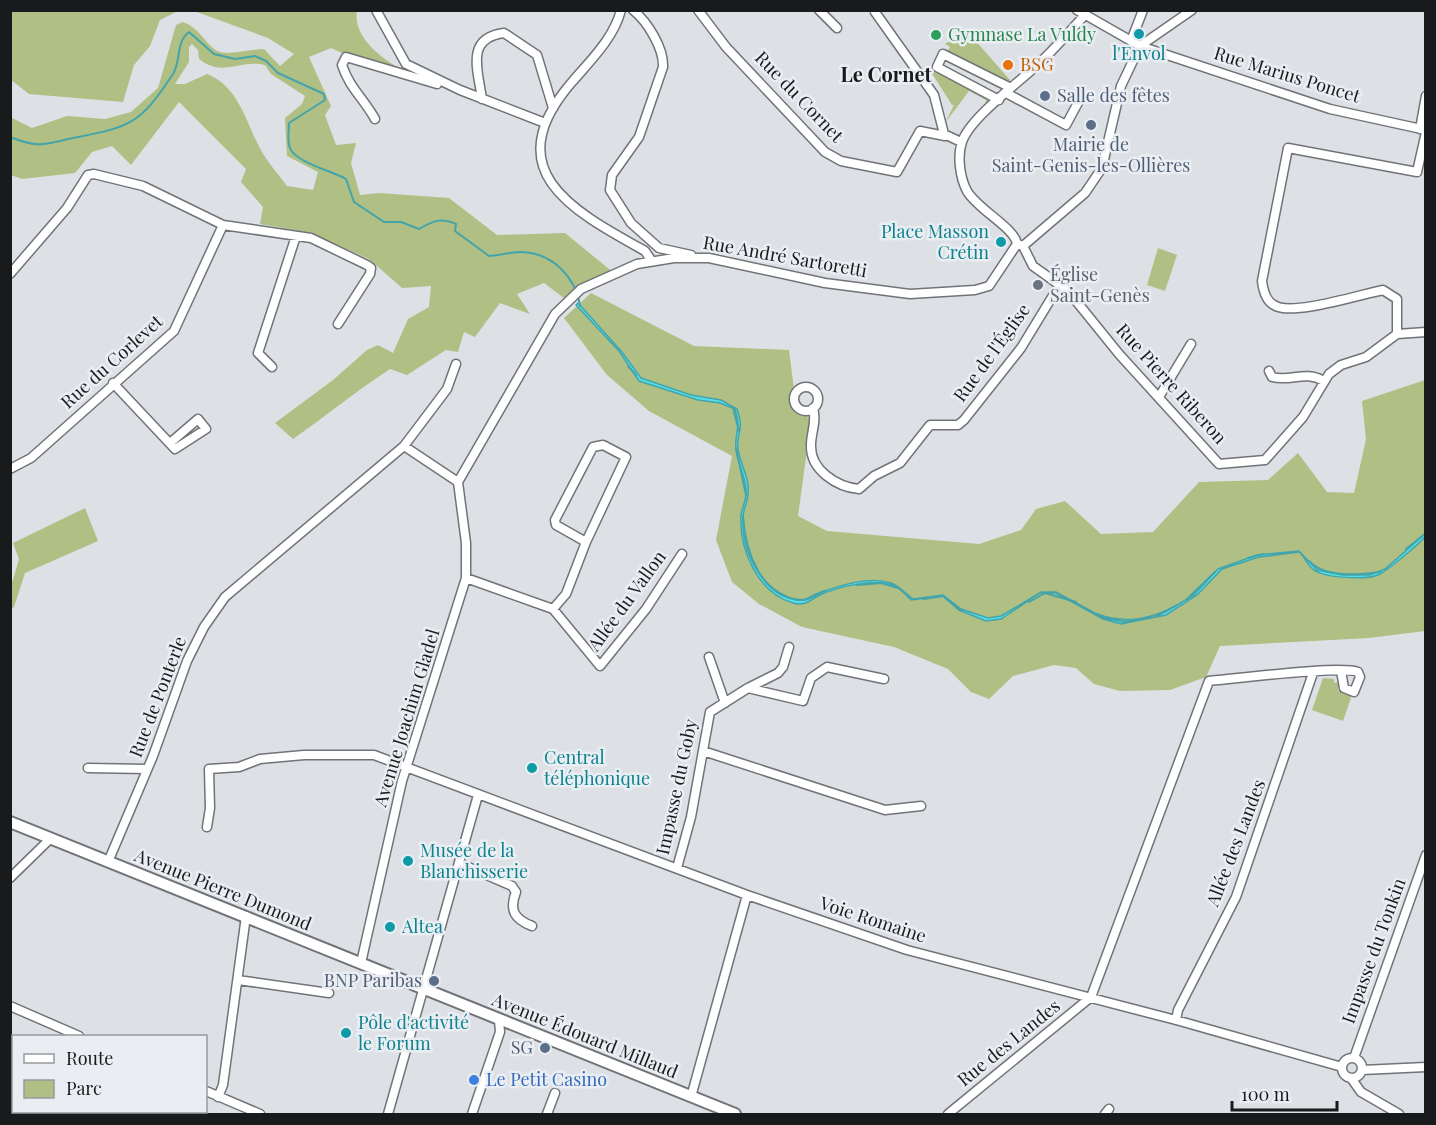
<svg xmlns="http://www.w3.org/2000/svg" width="1436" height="1125" viewBox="0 0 1436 1125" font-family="'Playfair Display',serif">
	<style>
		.green { fill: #b0bf83; fill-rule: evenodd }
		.water { fill: #55e0e8; stroke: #43a5ab; stroke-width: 1.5 }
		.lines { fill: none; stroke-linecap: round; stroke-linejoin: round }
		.stream { stroke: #43a5ab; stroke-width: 2 }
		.minor-casing { stroke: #707377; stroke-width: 11 }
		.major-casing { stroke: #707377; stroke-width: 14 }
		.minor { stroke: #fff; stroke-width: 8 }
		.major { stroke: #fff; stroke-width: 10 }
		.culture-dot { fill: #0f9aa8; stroke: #eaeef3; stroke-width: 2 }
		.leisure-dot { fill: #2e9e5b; stroke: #eaeef3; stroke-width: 2 }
		.food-dot { fill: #e8710a; stroke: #eaeef3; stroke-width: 2 }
		.service-dot { fill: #5c6f8a; stroke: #eaeef3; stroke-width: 2 }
		.worship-dot { fill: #6b7280; stroke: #eaeef3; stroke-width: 2 }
		.shop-dot { fill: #3f7fe0; stroke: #eaeef3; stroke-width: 2 }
		.labels { text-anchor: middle; stroke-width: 5; stroke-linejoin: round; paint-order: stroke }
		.leisure-label { font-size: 18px; fill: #27864d; stroke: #eaeef3; text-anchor: start }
		.culture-label { font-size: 18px; fill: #0d838f; stroke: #eaeef3; text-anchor: start }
		.food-label { font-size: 18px; fill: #c56008; stroke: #eaeef3; text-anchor: start }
		.street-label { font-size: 18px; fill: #191a1c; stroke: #eaeef3 }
		.service-label { font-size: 18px; fill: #4e5e75; stroke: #eaeef3; text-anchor: end }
		.worship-label { font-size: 18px; fill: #5b616d; stroke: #eaeef3; text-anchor: start }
		.shop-label { font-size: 18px; fill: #366cbe; stroke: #eaeef3; text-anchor: start }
		.neighbourhood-label { font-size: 20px; font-weight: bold; fill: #191a1c; stroke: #eaeef3 }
	</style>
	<rect width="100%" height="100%" fill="#dde1e6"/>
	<path class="green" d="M10 11 178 10V11L160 20 150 46 134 65 123 102 29 94 10 79Z
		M194 11H357C353 34 376 54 394 65L383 72 331 48 309 57 331 106 325 115 336 145 356 143 351 163 360 195 379 193 449 198 497 235 565 233 614 273 582 283 564 298 544 283 517 294 530 314 500 303 475 337 464 332 458 352 446 350 407 375 390 369C356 391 326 416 293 439L275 423 333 380 367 350 378 345 393 353 408 319 429 307 431 286 402 288 369 259 311 233 260 224 263 207 241 182 246 169 179 102 131 165 112 146 92 152 75 173 22 179 11 175 10 117 32 128 67 116 105 119 131 112 158 88 176 25 183 22C202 29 206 47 220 52 232 55 251 49 264 49L280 66 294 54 268 38ZM192 44 198 50 199 59C223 78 239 59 265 65L271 74 305 96 302 104 285 118 287 156 318 172 313 190 287 186C279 175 269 164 262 152 246 124 240 87 207 74L185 84H175L189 62V47Z
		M967 31 1010 80 1007 83 947 52 950 47 945 44Z
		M933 70 990 99 985 104 986 100 969 91 945 123 954 105H952L931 72Z
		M1158 248 1177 255 1165 291 1147 285Z
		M591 293 694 346 789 350 796 405 811 421 798 516 827 531 979 544 1021 530 1036 509 1065 501 1101 534 1153 532 1199 482 1268 480 1298 453 1327 492 1354 493 1366 439 1362 401 1425 380V631L1369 638 1220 646 1206 677 1170 690 1120 691 1094 684 1076 668 1054 665 1013 676 989 699 971 692 948 669 894 647 802 627 759 604 732 582 716 540 732 456 649 411 607 375 564 318Z
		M85 508 98 541 25 573 14 607 11 609V581L13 580 19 559 13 543Z
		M1323 678 1334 679V683L1338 682V690L1352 695 1343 721 1312 710Z"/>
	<path class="water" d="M578 303 622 352 641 378 691 395 721 400 737 409C745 432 736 432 738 449 740 464 750 478 748 494 748 501 744 508 743 516 741 550 758 585 790 598 804 604 807 597 819 593 841 585 869 576 891 583 901 587 905 594 913 599L943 595 961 609 988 618 1001 616 1041 592H1056L1104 618 1123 622 1155 617 1167 611 1194 595 1218 569 1257 555 1299 551 1317 570 1343 575H1370L1385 569 1425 534V537C1418 545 1387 571 1378 575 1366 580 1324 578 1314 570 1308 566 1305 557 1299 552L1259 557 1222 569 1197 595 1166 615 1121 624 1103 619 1056 593H1040L1001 619 986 621 959 610 943 596 911 600C907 596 903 591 898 588 880 576 836 587 818 596 809 601 805 606 793 603 758 593 739 550 741 515 742 508 746 501 746 493 747 478 737 463 736 449 734 432 742 430 735 409L720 403 698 400 639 381 619 351 576 305Z"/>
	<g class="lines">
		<path class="stream" d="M10 137C40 149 44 144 73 138 131 127 140 124 173 74 182 59 175 43 189 32L214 54 235 59 255 56 266 61 278 73 324 94 325 100 289 123C289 131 287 141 290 148 295 162 332 171 346 179L354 202 384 222H401L419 229C433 221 441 217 456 224L455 231 489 256C500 255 511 252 522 252 553 253 576 278 580 306
			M628 366 636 375
			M733 408 739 431
			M736 448 746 495
			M743 516C745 550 761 600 803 600 811 600 817 593 825 591
			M1406 549 1426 533
			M1248 558 1263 554
			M1309 561C1324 578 1359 575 1380 572
			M857 585 881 583 898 588
			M924 599 943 596 961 611
			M1187 599 1215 572
			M1029 602 1045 593 1076 602
			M1097 614C1124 625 1152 619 1177 605"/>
		<defs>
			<path id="minor" d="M376 10 406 64 460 90 545 123
				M621 10C614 38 590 61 572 82 496 170 571 210 645 251L651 260
				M633 10C648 22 664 49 663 67L639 137 612 175 610 190 631 223 659 248 691 255
				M698 10 726 47 825 152 841 161 897 172 920 131 945 136
				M819 10 837 28
				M1077 10 1140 46 1330 109 1426 130
				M875 12 934 95 944 134 961 142
				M1131 41 1143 10
				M1140 46 1192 10
				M1006 93 1066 125 1080 99
				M482 99C478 70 465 38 504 33L537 55 553 108
				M999 100 937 67 943 54 1011 88
				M375 119C364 99 349 87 342 65L346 57 437 84
				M1420 129 1426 96
				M1017 244 1023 246 1033 266 1068 291 1119 354 1219 464 1265 460 1303 417 1329 374 1341 365 1366 357 1397 334 1426 332
				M1017 244C1015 228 977 209 967 191 960 178 957 156 962 142 970 118 1017 84 1036 66 1053 51 1068 33 1084 16
				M1023 246 1085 193 1102 168 1121 86 1140 46
				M10 274 67 208 88 175 94 174 143 186 223 225 311 238 367 265 371 268 370 274 338 324
				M1397 334V299L1383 290C1362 294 1290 317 1274 305 1266 301 1263 289 1262 281L1288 148 1417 172 1426 132
				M272 367 258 353 296 236
				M1269 371 1272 377C1291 382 1305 370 1324 381
				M113 383 175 449 206 429 198 419 170 443
				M794 399a12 12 0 1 1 24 0a12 12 0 1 1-24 0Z
				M1159 397 1191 344
				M813 408C817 422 811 432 811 445 810 470 837 487 859 489L874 476 900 463 930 425H958L964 420 1021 348 1060 284
				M404 446 458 482
				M10 469 31 458 174 331 223 225
				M458 482 555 314 581 289 637 264 674 258H709L825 283 910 294 975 290 989 286 1017 244
				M466 578 553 609 600 666 646 609 682 554
				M553 609 566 594 586 542 626 457 603 445 593 447 555 520 556 525 586 542
				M709 657 725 703
				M748 688 803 701 811 678 827 667 884 679
				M703 751 885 810 921 806
				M88 768 147 769
				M207 827 210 808 209 769 239 767 260 759 304 755H374L747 895 907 950 1176 1020 1342 1067
				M108 862 153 756 187 661 204 627 225 597 404 446 447 389 456 364
				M459 863 512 886 516 892C509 910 514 919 532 926
				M677 868 691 817 710 712 748 688 778 673 783 667 789 647
				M10 878 51 838
				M361 963 402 781 466 578V543L458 482
				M238 980 329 993
				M10 1006 79 1036
				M1176 1020 1178 1010 1236 897 1313 673
				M1342 1068a10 10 0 1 1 20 0a10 10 0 1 1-20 0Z
				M1354 1058 1426 855
				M1362 1070 1426 1067
				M1351 1078 1361 1092 1399 1114
				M206 1091 260 1114
				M218 1097 223 1085 246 916
				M691 1097 747 895
				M388 1114 478 795
				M472 1114 500 1032 499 1020
				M547 1114 555 1093
				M948 1114 1091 997 1209 681C1234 679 1341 665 1358 672L1360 677 1354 692 1344 688 1341 671
				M1105 1114 1109 1109"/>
			<path id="major" d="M10 822 735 1114"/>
		</defs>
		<use href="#minor" class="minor-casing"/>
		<use href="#major" class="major-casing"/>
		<use href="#minor" class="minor"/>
		<use href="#major" class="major"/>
	</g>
	<g class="culture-dot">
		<circle cx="1139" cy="34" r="6"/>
		<circle cx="1001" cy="242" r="6"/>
		<circle cx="532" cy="768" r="6"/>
		<circle cx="408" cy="861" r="6"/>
		<circle cx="390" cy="927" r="6"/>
		<circle cx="346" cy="1033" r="6"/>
	</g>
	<circle class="leisure-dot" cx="936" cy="35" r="6"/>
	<circle class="food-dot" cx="1008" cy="65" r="6"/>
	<g class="service-dot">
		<circle cx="1045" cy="96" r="6"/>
		<circle cx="1091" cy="125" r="6"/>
		<circle cx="434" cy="981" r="6"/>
		<circle cx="545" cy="1048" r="6"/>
	</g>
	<circle class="worship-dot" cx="1038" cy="285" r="6"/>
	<circle class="shop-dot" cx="474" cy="1080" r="6"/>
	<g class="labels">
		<g class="leisure-label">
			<text x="948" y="41">Gymnase La Vuldy</text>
		</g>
		<g class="culture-label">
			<text x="1139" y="60" text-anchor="middle">l'Envol</text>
			<text x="989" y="238" text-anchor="end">Place Masson<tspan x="989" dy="21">Crétin</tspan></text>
			<text x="544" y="764">Central<tspan x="544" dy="21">téléphonique</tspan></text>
			<text x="420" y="857">Musée de la<tspan x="420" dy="21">Blanchisserie</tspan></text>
			<text x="402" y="933">Altea</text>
			<text x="358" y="1029">Pôle d'activité<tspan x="358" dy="21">le Forum</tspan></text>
		</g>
		<g class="food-label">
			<text x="1020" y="71">BSG</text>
		</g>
		<g class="street-label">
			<text transform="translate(1287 75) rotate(17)" y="6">Rue Marius Poncet</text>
			<text transform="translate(799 97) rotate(46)" y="6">Rue du Cornet</text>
			<text transform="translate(785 257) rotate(10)" y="6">Rue André Sartoretti</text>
			<text transform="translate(992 353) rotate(-54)" y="6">Rue de l'Église</text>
			<text transform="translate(112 362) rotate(-42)" y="6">Rue du Corlevet</text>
			<text transform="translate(1171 384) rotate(48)" y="6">Rue Pierre Riberon</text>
			<text transform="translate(627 601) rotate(-54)" y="6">Allée du Vallon</text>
			<text transform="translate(158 697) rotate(-69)" y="6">Rue de Ponterle</text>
			<text transform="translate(407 718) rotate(-73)" y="6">Avenue Joachim Gladel</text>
			<text transform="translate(677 787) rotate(-78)" y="6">Impasse du Goby</text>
			<text transform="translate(1236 843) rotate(-69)" y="6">Allée des Landes</text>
			<text transform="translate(223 890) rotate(22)" y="6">Avenue Pierre Dumond</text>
			<text transform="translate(873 920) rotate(18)" y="6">Voie Romaine</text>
			<text transform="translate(1374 951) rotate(-70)" y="6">Impasse du Tonkin</text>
			<text transform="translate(585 1036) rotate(22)" y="6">Avenue Édouard Millaud</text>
			<text transform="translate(1009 1043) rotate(-39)" y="6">Rue des Landes</text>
		</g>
		<g class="service-label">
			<text x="1057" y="102" text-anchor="start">Salle des fêtes</text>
			<text x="1091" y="151" text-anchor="middle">Mairie de<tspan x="1091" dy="21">Saint-Genis-les-Ollières</tspan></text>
			<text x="422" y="987">BNP Paribas</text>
			<text x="533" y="1054">SG</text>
		</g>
		<g class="worship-label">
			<text x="1050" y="281">Église<tspan x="1050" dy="21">Saint-Genès</tspan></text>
		</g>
		<g class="shop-label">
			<text x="486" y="1086">Le Petit Casino</text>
		</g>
		<g class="neighbourhood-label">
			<text x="886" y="82">Le Cornet</text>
		</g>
	</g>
	<rect width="1436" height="1125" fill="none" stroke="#191a1c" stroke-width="24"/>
	<rect x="12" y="1035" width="195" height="78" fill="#eaeef3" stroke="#96999d" stroke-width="1.5"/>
	<rect x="24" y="1054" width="30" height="9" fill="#ffffff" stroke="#96999d" stroke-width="1.5"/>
	<text x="66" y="1065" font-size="18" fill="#191a1c">Route</text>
	<rect x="24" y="1080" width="30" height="18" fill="#b0bf83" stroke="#96999d" stroke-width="1.5"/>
	<text x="66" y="1095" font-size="18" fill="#191a1c">Parc</text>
	<path d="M1232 1101v9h105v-9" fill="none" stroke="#191a1c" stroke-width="3"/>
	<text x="1241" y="1101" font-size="18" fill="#191a1c" stroke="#eaeef3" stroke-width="4.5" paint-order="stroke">100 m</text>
</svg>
